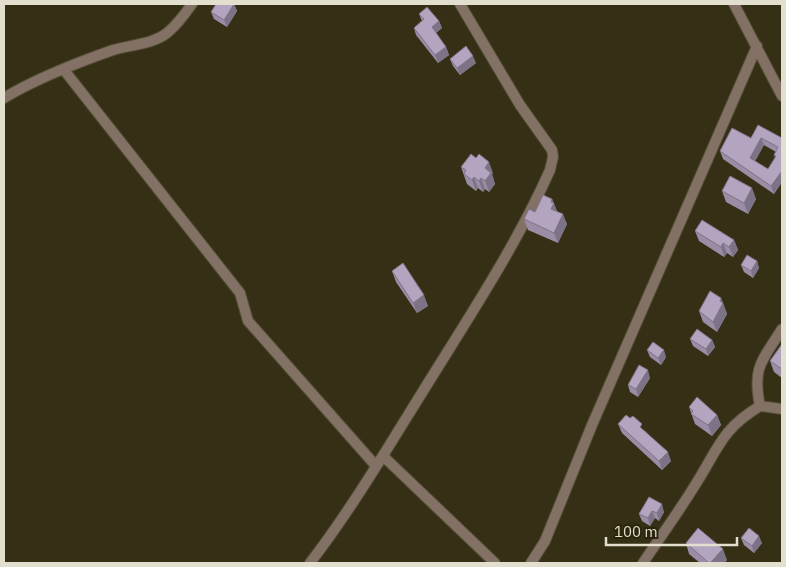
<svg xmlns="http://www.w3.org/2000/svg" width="786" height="567" viewBox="0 0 786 567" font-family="'IBM Plex Sans',sans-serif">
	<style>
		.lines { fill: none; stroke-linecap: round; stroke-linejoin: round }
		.street-casing { stroke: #514c33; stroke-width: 12 }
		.street { stroke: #847165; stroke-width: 10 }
		.wall { fill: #9a8da5; fill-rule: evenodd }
		.shaded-wall { fill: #7d7386 }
		.building { fill: #b3a4c0; stroke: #7d7386; fill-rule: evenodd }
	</style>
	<rect width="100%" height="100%" fill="#353015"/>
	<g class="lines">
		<defs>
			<path id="street" d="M734 4 782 96
				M64 70 240 293 248 321 376 466
				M4 98C37 78 76 63 113 50 130 45 153 44 167 33 177 25 185 14 192 4
				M760 406C752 367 762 361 782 329
				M383 456 495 563
				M310 563C353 507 390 444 428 383 471 314 517 244 550 170L553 157 552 150 520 105 460 4
				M531 563 545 541 592 425 757 46
				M643 563C661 536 680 510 697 482 719 447 722 429 760 406L782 409"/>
		</defs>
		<use href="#street" class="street-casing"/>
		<use href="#street" class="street"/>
	</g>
	<path class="wall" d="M234 4 237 11 227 27 214 19 211 12Z
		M419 14 439 21 442 28 436 33 446 47 449 55 438 63 416 35 414 28 422 21Z
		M450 59 476 63 460 75 453 66Z
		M758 125 782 138V182L774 194 723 159 720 151 751 138ZM764 145 776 152 774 155 775 158 768 169 755 161Z
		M461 167 493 173 492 174 495 184 489 192 485 189 483 192 478 188 476 191 467 184Z
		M722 191 756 199 748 214 726 202Z
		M552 199 557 211 567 224 558 243 528 230 524 219Z
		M695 231 734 240 738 250 733 257 727 253 724 257 699 241Z
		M757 261 759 268 753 278 744 272 741 265Z
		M392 271 428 306 417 313 396 282Z
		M721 298 727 314 717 332 703 322 699 311Z
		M690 339 712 340 715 347 708 356 693 346Z
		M782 344V378L774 372 770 361Z
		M647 350 666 357 661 365 650 357Z
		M650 378 638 397 630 392 628 385Z
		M689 407 717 415 721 425 712 436 695 424Z
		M618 424 645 431 671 461 662 470 622 433Z
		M649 497 664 512 659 521 655 518 650 526 642 521 639 514Z
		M741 538 762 543 754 553 744 545Z
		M686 543 727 560 724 563H700L689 554Z"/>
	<path class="shaded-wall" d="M234 4 237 11 227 27 224 20Z
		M439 21 442 28 434 34 432 27Z
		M446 47 449 55 438 63 435 55Z
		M473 56 476 63 460 75 457 68Z
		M761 138 764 145 753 165 750 158Z
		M489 162 493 173 492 174 495 184 489 192 485 181V168Z
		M782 171V182L774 194 771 186Z
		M474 177 478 188 476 191 472 180Z
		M481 178 485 189 483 192 479 181Z
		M752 188 756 199 748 214 744 203Z
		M552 199 558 214 551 209V202Z
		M563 214 567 224 558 243 554 233Z
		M734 240 738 250 733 257 729 247Z
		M723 243 727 253 724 257 721 247Z
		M757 261 759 268 753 278 751 271Z
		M424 295 428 306 417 313 413 303Z
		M721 298 727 314 717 332 713 322Z
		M712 340 715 347 708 356 706 349Z
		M664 350 666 357 661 365 658 358Z
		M648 370 650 378 638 397 636 389Z
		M717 415 721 425 712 436 708 425Z
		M668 452 671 461 662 470 659 461Z
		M662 504 664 512 659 521 657 513Z
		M652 511 655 518 650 526 648 518Z
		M759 536 762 543 754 553 752 546Z
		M723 549 727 560 724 563H710Z"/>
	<path class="building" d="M216 4H234L224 20 211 12Z
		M427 7 439 21 432 27 446 47 435 55 414 28 424 19 419 14Z
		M466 46 473 56 457 68 450 59Z
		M758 125 782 138V171L771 186 720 151 732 128 751 138ZM761 138 778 147 774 155 776 156 768 169 750 158Z
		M471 154 476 158 479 154 489 162 485 168 491 173 485 181 481 178 479 181 474 177 472 180 464 174 466 170 461 167Z
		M730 176 752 188 744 203 722 191Z
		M543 195 552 199 551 202 554 203 551 209 563 214 554 233 524 219 529 209 535 212Z
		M702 220 734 240 729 247 723 243 721 247 695 231Z
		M747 255 757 261 751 271 741 265Z
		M403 263 424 295 413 303 392 271Z
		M710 291 721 298 720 301 723 303 713 322 699 311Z
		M697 329 712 340 706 349 690 339Z
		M653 342 664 350 658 358 647 350Z
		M782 344V369L770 361Z
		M639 365 648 370 636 389 628 385Z
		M697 397 717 415 708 425 691 414 693 411 689 407Z
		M626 415 630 418 633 416 642 424 640 427 668 452 659 461 618 424Z
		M649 497 662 504 657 513 652 511 648 518 639 514Z
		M698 528 723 549 710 563H709L686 543Z
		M749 528 759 536 752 546 741 538Z"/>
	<rect width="786" height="567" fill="none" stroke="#e2dfcf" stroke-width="10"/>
	<path d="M606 537v8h131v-8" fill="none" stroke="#e2dfcf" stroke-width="2.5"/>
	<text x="614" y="537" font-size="15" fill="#e2dfcf" stroke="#2b260b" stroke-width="4" paint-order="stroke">100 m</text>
</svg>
